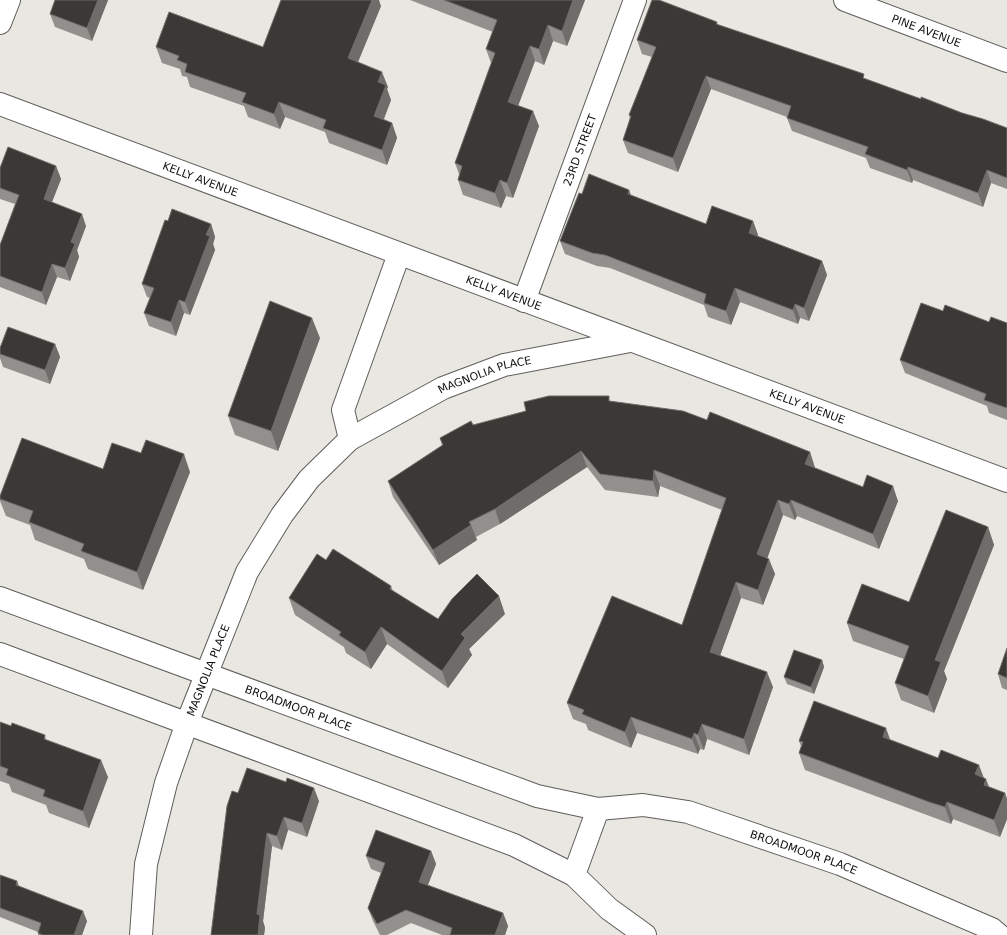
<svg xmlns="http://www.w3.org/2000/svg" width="1007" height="935" viewBox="0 0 1007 935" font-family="'DejaVu Sans',sans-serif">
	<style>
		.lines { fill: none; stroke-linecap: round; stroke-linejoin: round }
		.minor-casing { stroke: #5f5d59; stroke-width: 24 }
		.minor { stroke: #fff; stroke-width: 22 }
		.wall { fill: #92908c }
		.shaded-wall { fill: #6f6d69 }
		.building { fill: #3b3935; stroke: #6f6d69 }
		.labels { text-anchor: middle; stroke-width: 4; stroke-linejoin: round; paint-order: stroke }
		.street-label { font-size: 11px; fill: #0f0f0d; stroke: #f6f4f0 }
	</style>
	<rect width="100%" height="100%" fill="#e9e7e2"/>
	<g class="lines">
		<defs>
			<g id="minor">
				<path id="s1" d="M845 0 1007 61"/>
				<path d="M0 23 9 0"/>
				<path id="s2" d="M0 104 1007 481"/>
				<path id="s3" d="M524 301 635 0"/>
				<path id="s4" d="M350 439 443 388 504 365 630 341"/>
				<path id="s5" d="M0 598 537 796 598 809 643 805 688 812 840 864 992 929 999 935"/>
				<path d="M0 654 514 845 574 875 609 909 645 935"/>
				<path d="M574 875 598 809"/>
				<path id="s6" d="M141 935 146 864 166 783 187 723 247 572 282 515 309 479 350 439 343 410 399 254"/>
			</g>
		</defs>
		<use href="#minor" class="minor-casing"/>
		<use href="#minor" class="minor"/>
	</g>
	<path class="wall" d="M108 0 92 41 55 27 50 14Z
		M410 0H585L567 46 553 41 544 65 535 61 518 105 539 126 513 198 506 196 501 208 463 195 458 180 459 174 455 163 491 63 486 49 493 32Z
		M381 6 358 62 388 87 387 89 391 100 384 119 392 123 397 138 387 165 329 143 325 132 285 117 280 129 248 117 244 106 190 87 187 77 182 76 180 69 162 63 156 47H263Z
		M717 22 718 25 921 99 1007 128V189L991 183 983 207 913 180 912 183 870 168 866 158 792 131 787 118V117L711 89 678 172 628 153 623 140 630 119 629 115 652 57 642 54 637 40Z
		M56 166 61 179 52 202 86 226 77 250 79 257 70 281 57 277 46 305 0 287V245L15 204 0 199V168Z
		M629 190 631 196 706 224 753 221 758 235 757 236 822 261 827 275 809 321 800 318 798 324 740 302 731 325 708 317 704 305 610 268 597 266 565 254 560 241Z
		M168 221 211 224 215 237 213 244 215 250 190 315 184 313 176 336 149 326 144 313 150 298 147 297 142 284Z
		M943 311 989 322 1007 323V420L989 413 987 406 905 373 900 360Z
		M320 338 278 451 235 435 228 416Z
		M55 344 60 357 50 384 3 367 0 358V348Z
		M611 401 707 420 810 452 815 468 898 501 879 549 797 516 795 520 783 515 767 558 775 574 763 605 741 598 720 655 773 687 749 755 707 739 704 750 700 749 698 754 637 733 631 748 588 730 586 724 573 719 567 703 682 625 722 510 660 486 658 497 605 490 587 467 500 524 476 537 477 540 439 565 393 497 388 481 442 445 440 438 473 425Z
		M103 469 190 472 143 590 88 569 84 559 35 540 30 525 6 516 0 501V496Z
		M988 527 994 545 944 671 947 679 934 713 901 700 895 683 904 659 853 641 847 623 909 602Z
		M326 560 391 586 393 591 438 619 505 614 469 649 472 655 448 688 387 644 371 669 346 653 344 647 295 615 289 598Z
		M1007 648V690L1002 688 998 674Z
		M822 660 824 667 814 694 787 684 784 677Z
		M0 722 11 726 45 735 46 740 108 777 89 828 49 813 46 805 12 792 9 784 0 781Z
		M799 741H891L983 777 989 787 1005 793 1007 799V819L1000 837 953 819 951 824 935 818 805 770 799 753 801 746Z
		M238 793 319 801 307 837 288 830 282 850 272 846 263 921 265 928 264 935H211Z
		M431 851 436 864 428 885 503 913 508 926 505 935H442L411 923 387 935H380L373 921 368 908 381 873 371 869 366 856Z
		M0 875 19 886 87 921 82 935H38V932L0 917Z"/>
	<path class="shaded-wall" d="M98 0H108L92 41 87 28Z
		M372 0H379L381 6 353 74 348 58Z
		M573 0H585L567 46 562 31Z
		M548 25 553 41 544 65 539 49Z
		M530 46 535 61 514 117 508 102Z
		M382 72 388 87 387 89 391 100 379 131 374 116 378 82Z
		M706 76 711 89 678 172 673 158Z
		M279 102 285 117 280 129 274 114Z
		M533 111 539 126 513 198 507 183Z
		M392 123 397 138 387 165 382 150Z
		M56 166 61 179 48 212 44 199Z
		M908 167 913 180 912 183 907 170Z
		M987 170 991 183 983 207 978 193Z
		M500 180 506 196 501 208 495 193Z
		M629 190 634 203 628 194Z
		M82 214 86 226 77 250 79 257 70 281 65 268 71 242Z
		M753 221 758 235 754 246 749 233Z
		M211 224 215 237 213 244 215 250 190 315 185 302 206 235Z
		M822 261 827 275 809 321 804 308Z
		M52 264 57 277 46 305 42 292Z
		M735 288 740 302 731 325 726 311Z
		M179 300 184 313 176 336 171 322Z
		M795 304 800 318 798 324 793 310Z
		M312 318 320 338 278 451 271 431Z
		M55 344 60 357 50 384 45 370Z
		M581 451 587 467 500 524 495 509Z
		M810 452 815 468 811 480 805 464Z
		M184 454 190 472 143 590 137 572Z
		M654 470 660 486 658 497 653 481Z
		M893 486 898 501 879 549 873 534Z
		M778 500 783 515 763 570 757 554Z
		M791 500 797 516 795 520 789 504Z
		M471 525 477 540 439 565 433 550Z
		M988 527 994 545 944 671 947 679 934 713 928 696 935 660Z
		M769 559 775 574 763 605 758 590Z
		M736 582 741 598 716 667 710 652Z
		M499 596 505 614 469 649 472 655 448 688 442 671 461 634Z
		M381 627 387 644 371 669 365 652Z
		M822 660 824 667 814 694 811 687Z
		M767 672 773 687 749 755 744 739Z
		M631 717 637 733 631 748 625 732Z
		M702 724 707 739 704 750 698 735Z
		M886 728 892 745 883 737Z
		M694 733 700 749 698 754 692 739Z
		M101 760 108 777 89 828 83 811Z
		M979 765 985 781 975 774Z
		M986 779 992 795 984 785Z
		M314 788 319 801 307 837 302 823Z
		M1005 793 1007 799V819L1000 837 994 820Z
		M947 802 953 819 951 824 945 807Z
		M284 817 288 830 282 850 277 836Z
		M267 833 272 846 263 921 265 928 264 935H258L257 914Z
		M431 851 436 864 424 895 419 882Z
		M17 881 21 892 16 885Z
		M83 911 87 921 82 935H74Z
		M503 913 508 926 505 935H495Z"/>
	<path class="building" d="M55 0H98L87 28 50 14Z
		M281 0H372L348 58 382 72 378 82 386 85 374 116 392 123 382 150 323 128 326 120 279 102 274 114 242 102 246 93 185 72 187 64 177 60 179 56 156 47 169 12 263 47Z
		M444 0H573L562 31 548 25 539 49 530 46 508 102 533 111 507 183 500 180 495 193 458 180 462 166 455 163 495 53 486 49 497 20Z
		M652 0H659L717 22 716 24 864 74 863 78 921 99V97L962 113 983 119 1007 128V178L987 170 978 193 908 167 907 170 865 154 868 147 787 118 791 106 706 76 673 158 623 140 631 116 629 115 656 47 637 40Z
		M8 147 56 166 44 199 82 214 71 242 75 244 65 268 52 264 42 292 0 276V245L19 195 0 188V168Z
		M589 174 629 190 628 194 706 224 712 206 753 221 749 233 822 261 804 308 795 304 793 310 735 288 726 311 704 303 706 294 605 255 592 253 560 241 579 193 582 194Z
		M172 209 211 224 206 235 210 236 185 302 179 300 171 322 144 313 154 288 142 284 165 220 168 221Z
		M270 301 312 318 271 431 228 416Z
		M921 303 943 311 945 305 989 322 991 317 1007 323V408L984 400 986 394 900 360Z
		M8 327 55 344 45 370 0 354V348Z
		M549 396H609V401L683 411 707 420 710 412 810 452 805 464 863 487 867 475 893 486 873 534 791 500 789 504 778 500 757 554 769 559 758 590 736 582 710 652 767 672 744 739 702 724 698 735 694 733 692 739 631 717 625 732 582 714 584 710 567 703 612 596 682 625 726 498 654 470 653 481 600 474 581 451 495 509 469 522 471 525 433 550 388 481 443 445 440 438 471 421 473 425 526 411 524 402Z
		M22 438 103 469 112 443 141 453 146 440 184 454 137 572 81 551 84 544 29 522 33 511 0 499V496Z
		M946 510 988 527 935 660 941 662 928 696 895 683 909 646 847 623 862 584 909 602Z
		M333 549 391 586 390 589 438 619 452 599 477 574 499 596 461 634 465 638 442 671 381 627 365 652 339 635 341 632 289 598 317 554 326 560Z
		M1007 648V678L998 674Z
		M794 650 822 660 811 687 784 677Z
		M814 701 886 728 883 737 938 758 941 750 979 765 975 774 986 779 984 785 1005 793 994 820 947 802 945 807 929 802 799 753 803 742 799 741Z
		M0 722 11 726 12 723 45 735 44 739 101 760 83 811 43 796 45 790 6 775 8 769 0 766Z
		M247 768 286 782 287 778 314 788 302 823 284 817 277 836 267 833 257 914 260 915 258 935H211L227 806 232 791 238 793Z
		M376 830 431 851 419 882 503 913 495 935H450L452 928 406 910 377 924 368 908 385 863 366 856Z
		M0 875 17 881 16 885 83 911 74 935H43L38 933 41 923 0 908Z"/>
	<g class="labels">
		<g class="street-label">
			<text dy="4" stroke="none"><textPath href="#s1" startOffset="87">PINE AVENUE</textPath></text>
			<text dy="4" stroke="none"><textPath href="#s3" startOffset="161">23RD STREET</textPath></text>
			<text dy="4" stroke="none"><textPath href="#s2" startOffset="214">KELLY AVENUE</textPath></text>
			<text dy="4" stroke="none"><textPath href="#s2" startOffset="538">KELLY AVENUE</textPath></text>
			<text dy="4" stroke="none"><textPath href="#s4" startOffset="150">MAGNOLIA PLACE</textPath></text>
			<text dy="4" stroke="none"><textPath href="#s2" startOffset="862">KELLY AVENUE</textPath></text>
			<text dy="4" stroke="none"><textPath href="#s6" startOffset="275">MAGNOLIA PLACE</textPath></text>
			<text dy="4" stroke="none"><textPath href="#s5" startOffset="318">BROADMOOR PLACE</textPath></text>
			<text dy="4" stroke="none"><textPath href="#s5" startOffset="848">BROADMOOR PLACE</textPath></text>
		</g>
	</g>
</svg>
